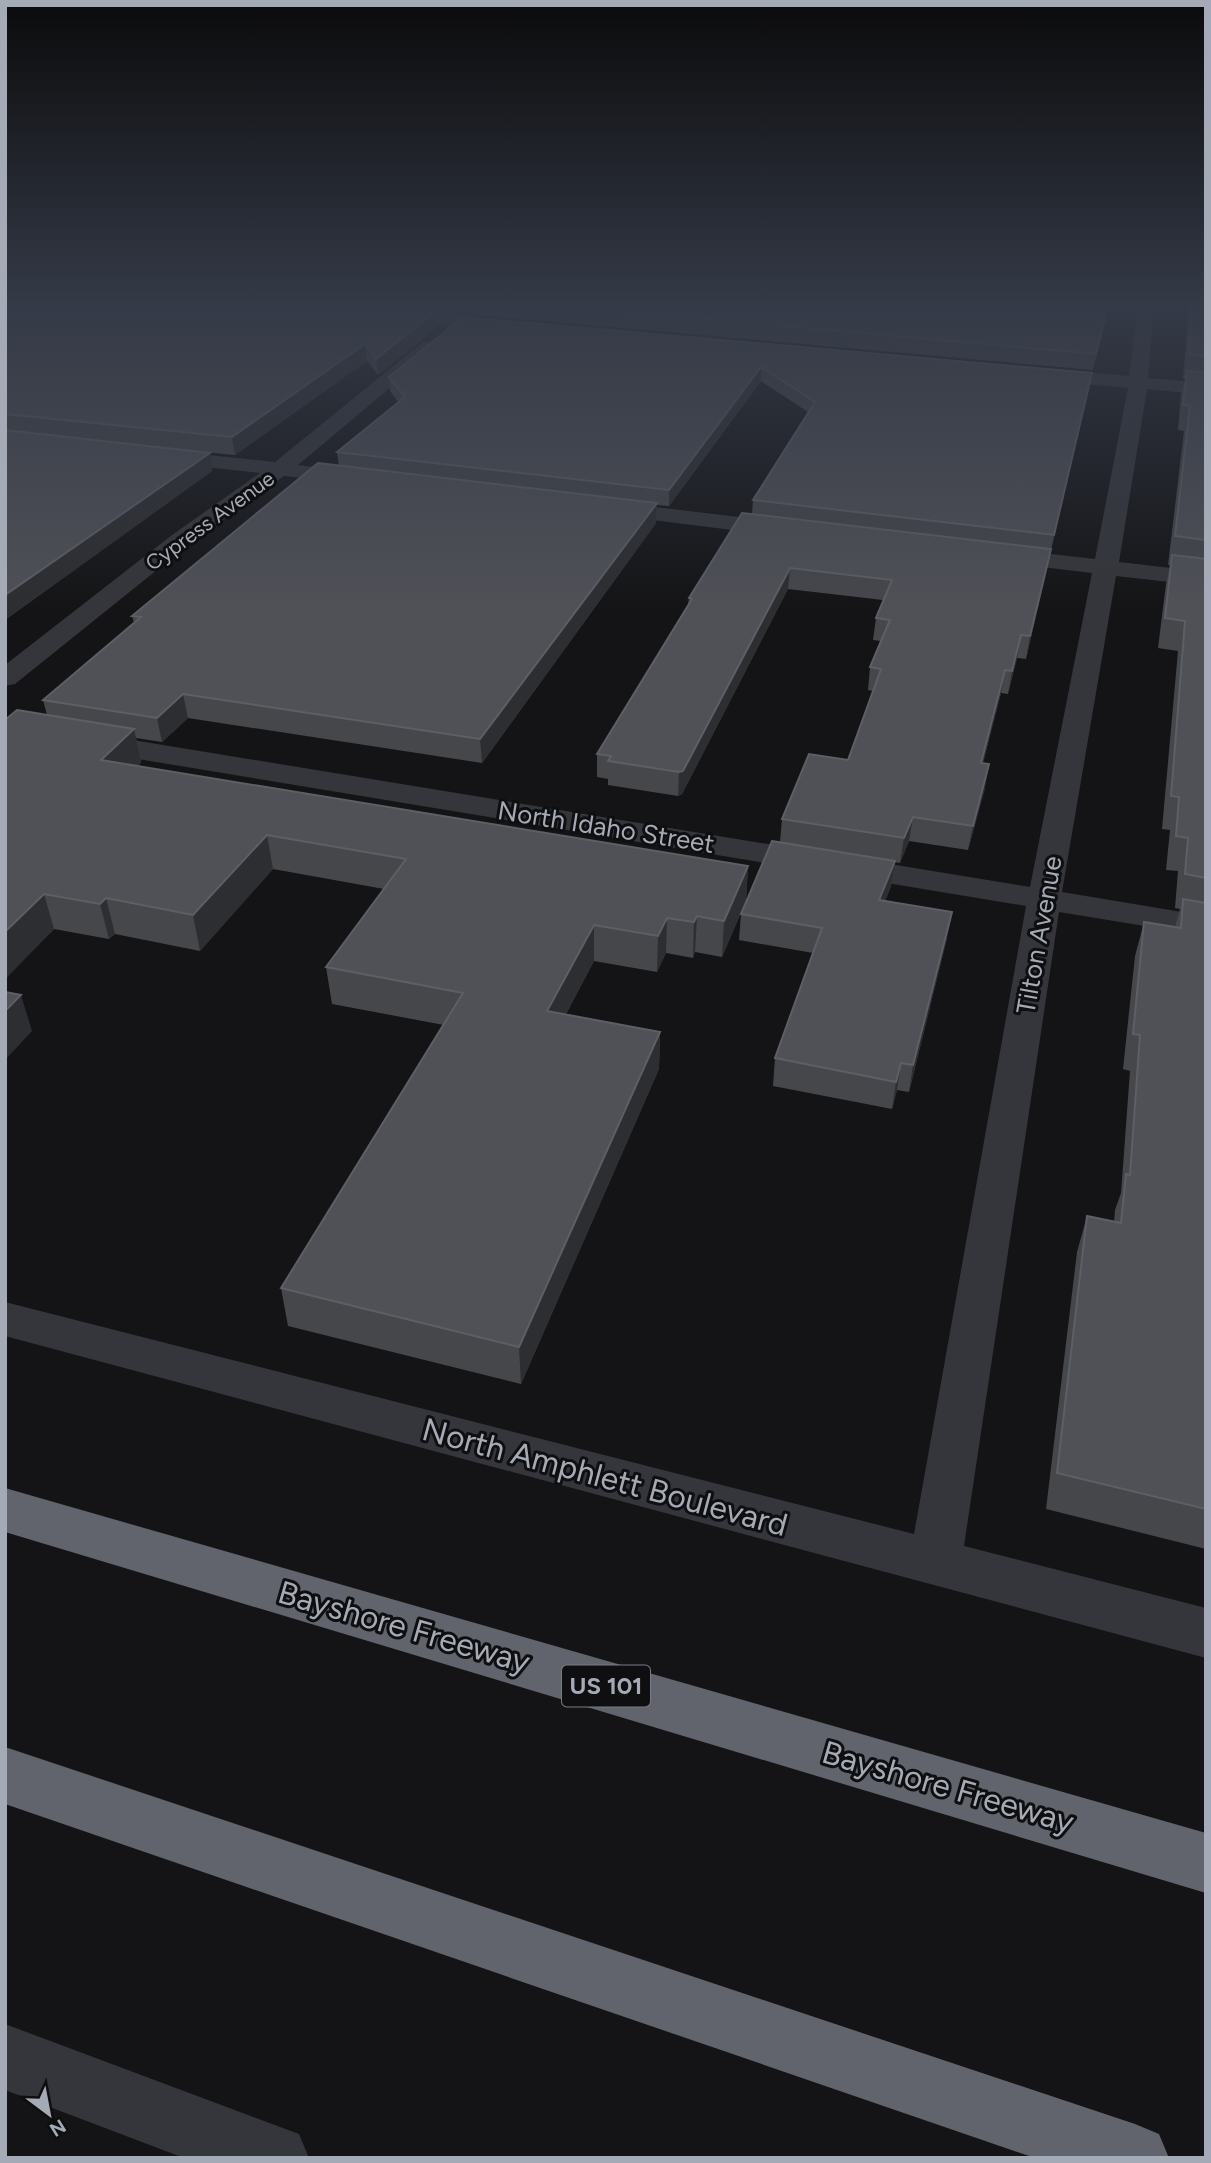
<svg xmlns="http://www.w3.org/2000/svg" width="1211" height="2163" viewBox="0 0 1211 2163" font-family="Figtree,sans-serif">
	<style>
		.lines { fill: none; stroke-linecap: round; stroke-linejoin: round }
		.minor { fill: #35363b; fill-rule: evenodd }
		.highway { fill: #61646c; fill-rule: evenodd }
		.wall { fill: #45474b }
		.shaded-wall { fill: #2d2e31 }
		.building { fill: #505157; stroke: #5d5f66; stroke-width: 2 }
		.labels { text-anchor: middle; stroke-width: 6; stroke-linejoin: round; paint-order: stroke }
		.far-street-label { font-size: 21px; fill: #a5abb6; stroke: #0f0f11 }
		.shield { fill: #0f0f11; stroke: #787c84; stroke-width: 2 }
		.shield-label { font-size: 24px; font-weight: bold; fill: #a5abb6 }
		.street-label { font-size: 26px; fill: #a5abb6; stroke: #0f0f11 }
		.near-street-label { font-size: 32px; fill: #a5abb6; stroke: #0f0f11 }
	</style>
	<rect width="100%" height="100%" fill="#141416"/>
	<g class="lines">
		<path class="minor" d="M296 307H361L511 321 520 326 511 331 304 312Z
			M1138 307H1154L1148 378 1206 383V395L1147 389 1119 562 1206 572V586L1116 576 1062 892 1206 916V936L1059 912 964 1546 1206 1608V1658L5 1336V1302L914 1534 1026 906 5 737V719L1030 887 1092 573 998 562 990 560 986 555 990 550 998 548 1095 559 1128 388 1038 380 1029 374 1038 368 1129 376Z
			M429 341 435 342 438 346 435 350 298 465 366 473 369 478 366 483 358 484 284 476 188 545 15 684 5 686V665L172 535 260 473 160 462 153 460 149 456 153 452 160 450 275 462 423 342Z
			M605 501 789 523 797 525 801 530 797 535 789 537 597 513 594 508 597 503Z
			M5 2024 299 2134 309 2158H184L5 2090Z"/>
		<path class="highway" d="M5 1488 1206 1833V1893L5 1532Z
			M5 1747 1135 2124 1159 2134 1169 2158H1035L5 1804Z"/>
	</g>
	<path class="wall" d="M5 307H467L454 313 436 312 437 327 378 375 367 361 235 455 135 445 212 471 5 620Z
		M473 307H1109L1093 370 480 315 479 311Z
		M1189 307H1206V1549L1046 1509 1077 1252 1087 1216 1114 1222 1115 1210 1121 1193 1130 1071 1123 1069 1135 956 1144 922 1175 927 1180 909 1175 908 1178 871 1166 870 1170 830 1162 829 1178 651 1158 648 1166 584 1170 565H1168L1184 431 1178 430 1181 395 1185 379 1183 378Z
		M463 317 1092 373 1026 659 1017 658 1008 694 1001 693 983 763 985 788 968 850 909 841 900 863 894 862 891 886 885 901 947 938 909 1092 897 1090 892 1109 773 1086 775 1058 813 953 739 940 741 914 780 842 782 819 848 760 873 691 868 690 870 667 881 641 873 640 876 618 883 600 788 589 682 794 678 796 608 785V779L597 777V754L688 605 689 598 752 514 753 500 808 412 761 381 669 506 657 505 656 523 482 763 188 718 162 742 136 738 141 762 138 766 748 866 746 901 722 957 695 952 693 958 666 953 657 972 594 961 566 1014 660 1032 659 1069 521 1384 288 1326 281 1288 444 1025 332 1004 326 967 384 889 273 869 200 951 115 934 109 939 54 929 5 979V720L47 715 43 700 134 623 132 616 339 466 337 452 398 402 390 391 389 377Z"/>
	<path class="shaded-wall" d="M454 307H467L454 313Z
		M1108 307H1109L1093 370 1096 354Z
		M436 311 437 327 378 375 376 359Z
		M365 344 367 361 235 455 232 437Z
		M761 367V381L669 506V490Z
		M1092 373 1089 387 1051 551 1054 535Z
		M210 453 212 471 5 620V595Z
		M657 503 656 523 482 763 480 739Z
		M1051 549 1047 570 1026 659 1030 636Z
		M790 568 788 589 682 794 678 796 679 772Z
		M1021 635 1017 658 1008 694 1012 671Z
		M1005 670 1001 693 976 787 981 763Z
		M183 694 188 718 162 742 157 718Z
		M134 729 141 762 109 793 101 760Z
		M989 764 985 788 968 850 973 826Z
		M913 817 909 841 900 863 904 838Z
		M267 835 273 869 200 951 193 915Z
		M895 861 891 886 875 926 879 900Z
		M748 866 746 901 722 957 724 921Z
		M44 894 54 929 5 979V932Z
		M106 898 115 934 109 939 100 904Z
		M952 912 947 938 909 1092 913 1065Z
		M697 916 695 952 693 958 694 922Z
		M667 918 666 953 657 972 658 936Z
		M594 925V961L548 1047 547 1011Z
		M21 995 32 1031 5 1060V1011Z
		M660 1032 659 1069 521 1384 519 1347Z
		M901 1063 897 1090 892 1109 896 1082Z"/>
	<path class="building" d="M5 307H391L436 311 376 359 365 344 232 437 5 414Z
		M567 307H1108L1096 354Z
		M1192 307H1206V356L1189 355Z
		M463 317 1092 373 1054 535 753 500 815 402 761 367 669 490 337 452 405 397 389 377Z
		M1187 371 1206 373V540L1175 536 1190 406 1183 405Z
		M5 430 210 453 5 595Z
		M318 463 657 503 480 739 183 694 157 718 43 700 141 617 132 616Z
		M742 513 1051 549 1030 636 1021 635 1012 671 1005 670 981 763 989 764 973 826 913 817 904 838 782 819 809 754 848 760 881 669 870 667 890 620 876 618 892 580 790 568 683 771 679 772 608 761 611 756 597 754 692 599 689 598Z
		M1172 555 1206 559V878L1185 874 1188 838 1176 836 1179 797 1171 796 1185 621 1165 618Z
		M17 710 134 729 101 760 748 866 724 921 697 916 694 922 667 918 658 936 594 925 547 1011 660 1032 519 1347 281 1288 463 993 326 967 406 859 267 835 193 915 106 898 100 904 44 894 5 932V720Z
		M772 841 895 861 879 900 952 912 913 1065 901 1063 896 1082 775 1058 822 928 741 914Z
		M1183 899 1206 903V1509L1057 1473 1087 1216 1121 1223 1126 1174 1130 1175 1140 1035 1133 1034 1144 922 1181 928Z
		M5 992 21 995 5 1011Z"/>
	<linearGradient id="sky" x2="0" y2="1"><stop stop-color="#0b0b0c"/><stop offset="0.5" stop-color="#343a47"/><stop offset="1" stop-color="#343a47" stop-opacity="0"/></linearGradient>
	<rect width="1211" height="610" fill="url(#sky)"/>
	<g class="labels">
		<g class="far-street-label">
			<text transform="translate(210 521) rotate(-36)" y="7">Cypress Avenue</text>
		</g>
		<rect class="shield" x="562" y="1665.5" width="88" height="41" rx="5"/>
		<g class="shield-label">
			<text x="606" y="1694">US 101</text>
		</g>
		<g class="street-label">
			<text transform="translate(606 827) rotate(9)" y="9">North Idaho Street</text>
			<text transform="translate(1039 935) rotate(-80)" y="9">Tilton Avenue</text>
		</g>
		<g class="near-street-label">
			<text transform="translate(605 1477) rotate(15)" y="11">North Amphlett Boulevard</text>
			<text transform="translate(404 1627) rotate(16)" y="11">Bayshore Freeway</text>
			<text transform="translate(948 1787) rotate(16)" y="11">Bayshore Freeway</text>
		</g>
	</g>
	<rect width="1211" height="2163" fill="none" stroke="#a5abb6" stroke-width="14"/>
	<g transform="translate(49 2114) rotate(148)" stroke="#0f0f11" stroke-width="5" paint-order="stroke">
	<path d="M0-5L12 26L0 18L-12 26Z" fill="#a5abb6"/>
	<text y="-10" font-size="19" font-weight="bold" text-anchor="middle" fill="#a5abb6">N</text>
	</g>
</svg>
